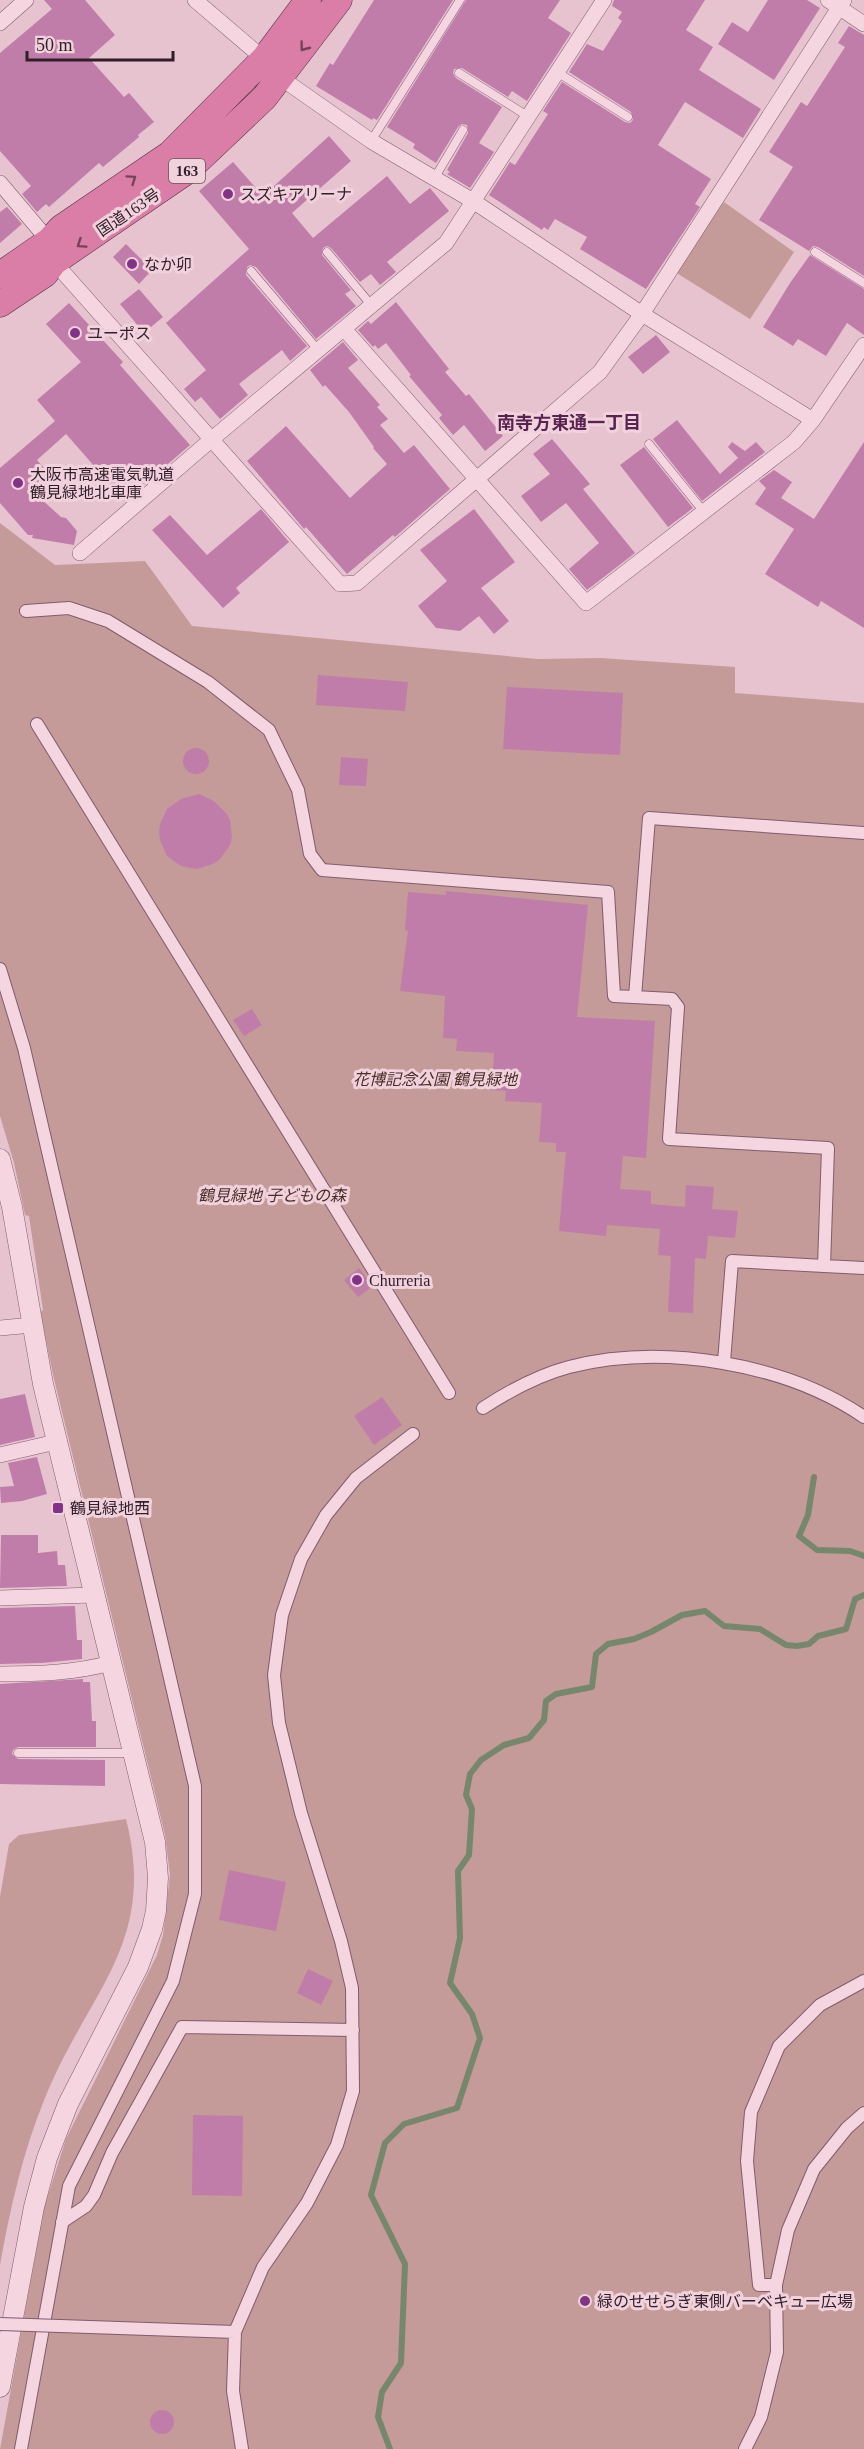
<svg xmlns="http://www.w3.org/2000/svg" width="864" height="2449" viewBox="0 0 864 2449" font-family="'Times New Roman','Noto Sans JP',serif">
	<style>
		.green { fill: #c49b98 }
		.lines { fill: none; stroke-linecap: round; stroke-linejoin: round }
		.stream { stroke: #75876d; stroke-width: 6 }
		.building { fill: #c17da9 }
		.service-casing { stroke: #7f5c6f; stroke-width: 9 }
		.pedestrian-casing { stroke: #7f5c6f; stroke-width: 14 }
		.minor-casing { stroke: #7f5c6f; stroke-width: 16 }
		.tertiary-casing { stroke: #7f5c6f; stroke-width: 21 }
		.trunk-casing { stroke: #4d3041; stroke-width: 27 }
		.service { stroke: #f4d5e0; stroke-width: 8 }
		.pedestrian { stroke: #f4d5e0; stroke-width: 12 }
		.minor { stroke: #f4d5e0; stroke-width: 15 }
		.tertiary { stroke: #f4d5e0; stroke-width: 20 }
		.trunk { stroke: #da7ea7; stroke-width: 26 }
		.pedestrian-bridge-casing { stroke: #7f5c6f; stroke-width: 14; stroke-linecap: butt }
		.pedestrian-bridge { stroke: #f4d5e0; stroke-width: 12 }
		.oneway { stroke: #75445b }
		.poi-dot { fill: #813487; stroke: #f0d1dc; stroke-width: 2 }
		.labels { text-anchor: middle; stroke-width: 6; stroke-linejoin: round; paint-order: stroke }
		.shield { fill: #f0d1dc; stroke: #6a545f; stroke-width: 1.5 }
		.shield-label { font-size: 15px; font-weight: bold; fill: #311e29 }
		.poi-label { font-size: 16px; fill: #311e29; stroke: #f0d1dc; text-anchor: start }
		.street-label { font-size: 16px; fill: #311e29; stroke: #f0d1dc }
		.park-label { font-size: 16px; font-style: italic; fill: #4b2e27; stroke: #f0d1dc }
		.neighbourhood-label { font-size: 18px; font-weight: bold; fill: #582350; stroke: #f0d1dc }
	</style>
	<rect width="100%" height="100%" fill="#e7c3d0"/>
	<path class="green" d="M724 202 794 252 750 319 675 272Z
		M0 523 55 565 145 561 192 626 538 659 600 658 735 667V693L864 703V2449H0L44 2208 66 2139 157 1955 163 1935 170 1875 165 1835 54 1379 40 1312 43 1310 29 1216 25 1215 14 1163 0 1116Z
		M126 1819C158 1944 87 1993 45 2098 23 2151 10 2209 0 2265V1897L9 1844 19 1835Z"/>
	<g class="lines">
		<path class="stream" d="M814 1477 808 1515 799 1536 817 1550 850 1551 864 1556
			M390 2449 378 2417 382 2392 401 2363 405 2264 371 2195 385 2143 404 2124 457 2108 480 2038 472 2014 450 1983 460 1938 458 1871 469 1855 472 1809 466 1795 470 1774 481 1760 504 1745 529 1738 544 1720 546 1701 556 1694 592 1687 596 1654 608 1644 634 1639 651 1632 682 1615 705 1611 724 1626 760 1629 786 1645 797 1646 809 1644 818 1636 846 1629 855 1599 864 1595"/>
	</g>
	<path class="building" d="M44 0H85L115 35 89 58 124 97 129 93 154 122 138 135 139 137 103 167 99 163 49 207 46 204 37 212 22 194 31 186 0 151V53L52 9Z
		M374 0H453L377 120 373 118 372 120 316 86 330 63 333 65Z
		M466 0H560L548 18 571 33 527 101 512 91 508 97 462 68 454 69 453 73 456 78 502 107 479 143 494 152 470 188 447 174 450 172 447 170 468 133 467 125 462 124 458 127 436 163 413 148 415 144 387 127Z
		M614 0H705L686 30 713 47 699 70 761 109 743 138 685 102 658 145 711 179 695 204 700 207 646 289 580 249 587 237 555 219 548 230 544 227 542 230 489 195 510 162 515 165 548 114 543 111 562 82 625 122 630 123 633 120 631 112 569 72 587 44 603 51 622 21 618 18 622 12 612 6Z
		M768 0H807L820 8 774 80 718 44 732 22 748 32Z
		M849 26 864 35V276L818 247 813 246 809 251 759 220 793 167 769 152 801 102 807 106 845 47 838 43Z
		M329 136 351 161 292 213 313 238 387 176 410 204 430 188 449 211 387 262 396 272 380 285 371 274 360 282 331 248 327 246 323 248 322 255 351 290 345 294 356 306 316 339 256 267 250 265 247 267 246 275 307 346 290 361 282 350 239 384 248 395 220 419 201 397 195 402 184 389 206 370 166 323 249 249 199 191 233 162 263 196Z
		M7 207 22 224 0 243V212Z
		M126 244 152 270 139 284 113 257Z
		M810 255 864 289V335L847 323 826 356 798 339 793 346 763 327 790 283Z
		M139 289 163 317 144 333 120 304Z
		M396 302 449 369 445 372 466 396 469 394 503 436 485 451 464 425 453 435 439 418 442 415 409 376 411 375 386 343 378 349 375 345 373 347 358 330 368 321 371 324Z
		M69 303 123 362 120 365 190 445 125 501 66 434 37 460 48 473 30 489 61 517 66 518 77 531 74 545 32 538 33 535H28L0 503V468L55 421 37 400 81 362 46 324Z
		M656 335 670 352 643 374 628 357Z
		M343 342 358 360 348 368 380 405 377 407 388 419 380 425 404 453 414 445 450 489 395 537 393 535 347 574 306 527 304 529 247 461 286 426 350 498 387 464 373 448 374 447 349 412 325 385 323 387 310 370Z
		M677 420 720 474 738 458 728 447 732 442 745 451 756 442 765 452 702 501 653 439Z
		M552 439 590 484 583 489 635 553 587 590 569 569 599 543 566 503 541 522 521 496 550 474 533 454Z
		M864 442V628L821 601 818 607 765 574 794 529 755 504 766 488 759 481 774 470 792 482 781 498 814 519Z
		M644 447 693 508 668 527 620 465Z
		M261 509 289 542 236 588 240 593 223 608 152 530 170 515 207 555Z
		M474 509 515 562 481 588 509 621 494 634 479 616 460 631 436 628 418 606 447 581 420 550Z
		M318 675 408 682 405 711 316 705Z
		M507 687 623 693 620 755 503 749Z
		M183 761a13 13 0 1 1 26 0a13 13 0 1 1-26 0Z
		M341 757 368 759 366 786 339 785Z
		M199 794 214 801 226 813 230 820 232 837 230 845 220 859 213 864 197 869 181 866 167 856 160 840 159 832 160 824 167 809 181 799Z
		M446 891 588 905 577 1017 655 1021 646 1158 623 1156 620 1189 651 1191V1204L685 1207 686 1185 714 1187 712 1209 738 1211 735 1238 708 1236 706 1259 695 1258 693 1313 668 1312 671 1256 658 1255 660 1229 607 1225 606 1236 559 1231 566 1152H556V1143L539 1142 542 1103 505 1101 506 1091 492 1090 494 1053 456 1051 457 1039 443 1038 445 996 400 991 408 931 405 930 408 892 446 895Z
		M252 1009 262 1025 244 1036 233 1020Z
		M359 1268 373 1286 358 1297 344 1280Z
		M25 1394 35 1437 0 1445V1399Z
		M382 1397 402 1425 374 1445 354 1416Z
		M37 1457 47 1494 22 1501 1 1503 0 1487 14 1486 8 1463Z
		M1 1535H38V1553L57 1551 58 1565H65L67 1586 0 1588Z
		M75 1606 77 1640H82V1659L42 1663 0 1664V1608Z
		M83 1679V1682H90L92 1721H96V1747H18L13 1750 12 1754 18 1759 105 1760V1786L0 1784V1684Z
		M229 1870 286 1882 276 1931 219 1920Z
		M308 1969 333 1981 321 2005 297 1993Z
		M193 2115 243 2116 242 2196 192 2195Z
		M150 2422a12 12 0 1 1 24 0a12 12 0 1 1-24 0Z"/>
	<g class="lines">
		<defs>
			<path id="service" d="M557 72 628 117
				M459 73 529 117
				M371 141 460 0
				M434 179 463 130
				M327 252 372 306
				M815 252 864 283
				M251 271 319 351
				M649 444 704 512
				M18 1753H131"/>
			<path id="pedestrian" d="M26 611 69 608 108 621 208 682 269 730 298 790 310 854 322 870 608 892 614 996 672 999 678 1007 669 1139 828 1148 824 1266 864 1268
				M37 724 449 1393
				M0 969 24 1048 195 1786V1894L173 1981 69 2186 21 2449
				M635 997 649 818 864 833
				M724 1362 732 1261 824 1266
				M483 1408C509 1391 539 1375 569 1367 662 1343 785 1363 864 1417
				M62 2222 86 2206 94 2195 112 2153 182 2027 353 2030
				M776 2285H759L747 2161 751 2112 779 2046 820 2005 864 1981
				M90 2327 235 2332
				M242 2449 233 2391 235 2332 263 2267 307 2203 337 2145 353 2091 352 1988 341 1941 301 1813 279 1723 274 1675 282 1615 301 1559 326 1515 356 1478 413 1434
				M745 2449 761 2417 777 2352 776 2285 788 2230 814 2169 847 2128 864 2113"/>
			<path id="minor" d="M195 0 264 59 281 78 371 141 473 201 642 314 813 420
				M828 0 864 24
				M0 23 26 0
				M0 183 49 241 54 262 340 584 357 583 600 372 642 314 844 0
				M345 330 586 603 794 442 813 420 864 345
				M80 553 212 439 446 243 604 0
				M0 1328 32 1325
				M0 1455 56 1442
				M0 1598 94 1595
				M0 1674C38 1674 74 1673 111 1663"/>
			<path id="tertiary" d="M0 1159 12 1207 43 1384 155 1842 158 1878 156 1911 152 1929 138 1967 68 2104 47 2158 34 2207 0 2387"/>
			<path id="trunk" d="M0 275 49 241 61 228 170 154 264 59 308 0
				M0 304 45 274 54 262 187 171 264 98 339 0"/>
		</defs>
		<use href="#service" class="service-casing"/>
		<use href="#pedestrian" class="pedestrian-casing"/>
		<use href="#minor" class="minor-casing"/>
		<use href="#tertiary" class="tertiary-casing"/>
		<use href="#trunk" class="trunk-casing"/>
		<use href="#service" class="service"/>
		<use href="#pedestrian" class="pedestrian"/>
		<use href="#minor" class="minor"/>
		<use href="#tertiary" class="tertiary"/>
		<use href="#trunk" class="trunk"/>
		<defs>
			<path id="pedestrian-bridge" d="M0 2324 90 2327"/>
		</defs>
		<use href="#pedestrian-bridge" class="pedestrian-bridge-casing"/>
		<use href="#pedestrian-bridge" class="pedestrian-bridge"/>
	</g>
	<defs><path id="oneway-chevron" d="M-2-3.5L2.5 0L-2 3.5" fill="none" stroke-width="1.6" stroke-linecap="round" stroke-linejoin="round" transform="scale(1.5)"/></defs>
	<g class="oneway">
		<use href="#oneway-chevron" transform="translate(304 47) rotate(127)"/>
		<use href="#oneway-chevron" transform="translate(132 179) rotate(-35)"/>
		<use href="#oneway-chevron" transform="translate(81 244) rotate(146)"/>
	</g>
	<g class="poi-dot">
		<circle cx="228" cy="194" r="6"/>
		<circle cx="132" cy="264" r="6"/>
		<circle cx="75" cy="333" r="6"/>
		<circle cx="18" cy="483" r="6"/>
		<circle cx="357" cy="1280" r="6"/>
		<rect x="52" y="1502" width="12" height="12" rx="3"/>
		<circle cx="585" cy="2301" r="6"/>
	</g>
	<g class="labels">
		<rect class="shield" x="169" y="159" width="36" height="24" rx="4.5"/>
		<g class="shield-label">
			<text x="187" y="176">163</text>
		</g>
		<g class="poi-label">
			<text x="240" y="200">スズキアリーナ</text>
			<text x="144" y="270">なか卯</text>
			<text x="87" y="339">ユーポス</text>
			<text x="30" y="480">大阪市高速電気軌道<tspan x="30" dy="18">鶴見緑地北車庫</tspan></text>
			<text x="369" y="1286">Churreria</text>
			<text x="70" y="1514">鶴見緑地西</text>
			<text x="597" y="2307">緑のせせらぎ東側バーベキュー広場</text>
		</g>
		<g class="street-label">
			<text transform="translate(128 212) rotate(-34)" y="6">国道163号</text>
		</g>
		<g class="park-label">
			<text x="435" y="1085">花博記念公園 鶴見緑地</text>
			<text x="272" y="1201">鶴見緑地 子どもの森</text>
		</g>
		<g class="neighbourhood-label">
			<text x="569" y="429">南寺方東通一丁目</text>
		</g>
	</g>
	<path d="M27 51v9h146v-9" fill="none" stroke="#311e29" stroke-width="3"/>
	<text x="36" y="51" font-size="18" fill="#311e29" stroke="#f0d1dc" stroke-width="4.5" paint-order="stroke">50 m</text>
</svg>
